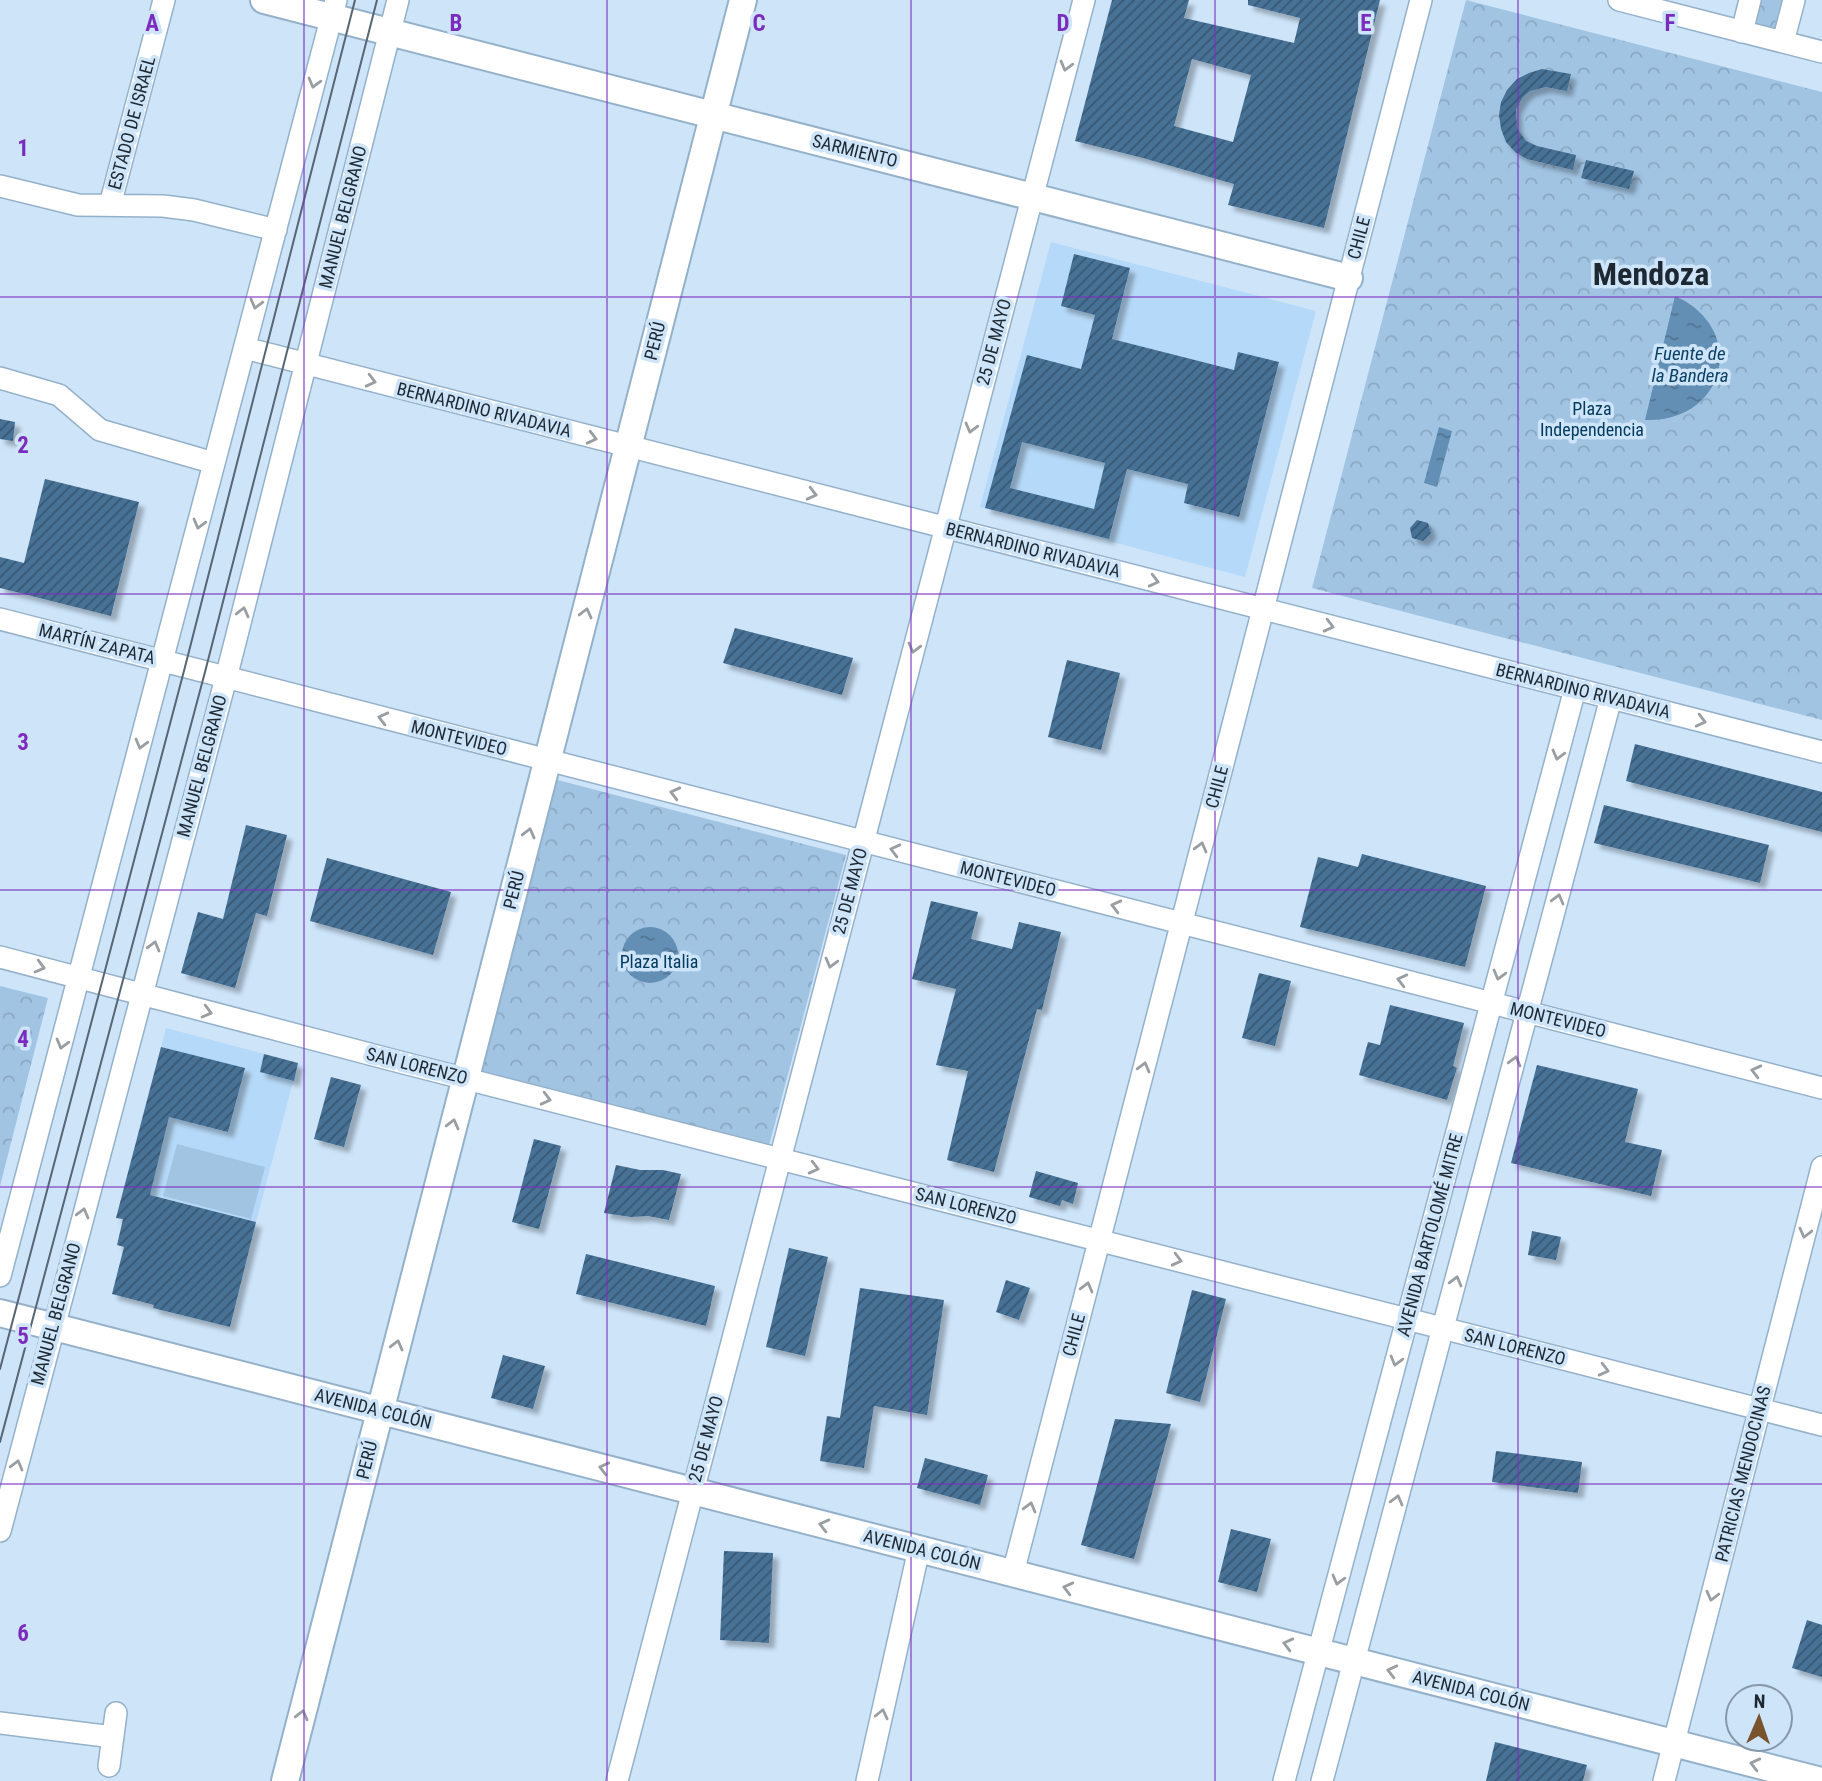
<svg xmlns="http://www.w3.org/2000/svg" width="1822" height="1781" viewBox="0 0 1822 1781" font-family="'Roboto Condensed',sans-serif">
	<style>
		.built { fill: #b5d9f8 }
		.park { fill: url(#park-crowns) }
		.garden { fill: #a1c4e3 }
		.water { fill: url(#water-ripples) }
		.building { fill: url(#building-hatch); fill-rule: evenodd; filter: url(#shadow) }
		.lines { fill: none; stroke-linecap: round; stroke-linejoin: round }
		.minor-casing { stroke: #95b1ca; stroke-width: 24 }
		.major-casing { stroke: #95b1ca; stroke-width: 30 }
		.minor { stroke: #fff; stroke-width: 21 }
		.major { stroke: #fff; stroke-width: 26 }
		.tram { stroke: #576674; stroke-width: 2 }
		.oneway { stroke: #999ea3 }
		.grid { fill: none; stroke: #7b2cbf; stroke-width: 2; stroke-opacity: 0.55 }
		.labels { text-anchor: middle; stroke-width: 7; stroke-linejoin: round; paint-order: stroke }
		.street-label { font-size: 18px; fill: #1d2832; stroke: #cde4f9 }
		.park-label { font-size: 18px; fill: #033b60; stroke: #cde4f9 }
		.water-label { font-size: 19px; font-style: italic; fill: #0a4066; stroke: #cde4f9 }
		.town-label { font-size: 32px; font-weight: bold; fill: #1d2832; stroke: #cde4f9 }
		.grid-label { font-size: 23px; text-anchor: middle; font-weight: bold; fill: #7b2cbf; stroke: #cde4f9; stroke-width: 7; stroke-linejoin: round; paint-order: stroke }
	</style>
	<defs>
		<pattern id="park-crowns" width="20" height="18" patternUnits="userSpaceOnUse" patternTransform="scale(1.75)"><rect width="20" height="18" fill="#a1c4e3"/><path d="M2 6a3 3 0 1 1 6 0M12 15a3 3 0 1 1 6 0" fill="none" stroke="#8aa8c3"/></pattern>
		<pattern id="water-ripples" width="26" height="14" patternUnits="userSpaceOnUse" patternTransform="scale(1.75)"><rect width="26" height="14" fill="#638fb4"/><path d="M2 4q2-2 4 0t4 0M15 11q2-2 4 0t4 0" fill="none" stroke="#517593"/></pattern>
		<pattern id="building-hatch" width="6" height="6" patternUnits="userSpaceOnUse" patternTransform="scale(1.75)"><rect width="6" height="6" fill="#467195"/><path d="M-1 1l2-2M0 6l6-6M5 7l2-2" fill="none" stroke="#375874"/></pattern>
		<filter id="shadow"><feDropShadow dx="5.5" dy="5.5" stdDeviation="2" flood-color="#0004"/></filter>
	</defs>
	<rect width="100%" height="100%" fill="#cde4f9"/>
	<path class="built" d="M1051 242 1316 311 1245 577 980 507Z
		M166 1028 298 1063 256 1222 124 1188Z"/>
	<path class="park" d="M1466 0 1822 92V720L1312 588Z
		M1750 0H1794L1783 42 1742 32Z
		M550 778 846 855 769 1146 473 1069Z
		M0 986 48 998 0 1186Z"/>
	<path class="garden" d="M177 1144 265 1167 251 1219 163 1196Z"/>
	<path class="water" d="M1675 296C1749 329 1726 423 1645 420Z
		M1439 427 1452 431 1437 487 1424 483Z
		M622 955a28 28 0 1 1 56 0a28 28 0 1 1-56 0Z"/>
	<path class="building" d="M1112 0H1189L1184 18 1294 43 1300 18 1248 5V0H1380L1324 228 1228 205 1234 184 1143 158 1075 141ZM1192 59 1251 75 1233 142 1174 126Z
		M1542 69 1571 74 1567 91 1546 87 1530 91 1523 97 1516 109 1517 128 1526 141 1537 146 1576 155 1573 170 1527 159 1515 152 1506 142 1501 129 1499 115 1501 102 1507 90 1517 79 1529 73Z
		M1586 160 1634 171 1629 189 1581 178Z
		M1074 254 1130 268 1112 339 1234 370 1238 352 1279 362 1239 517 1184 503 1188 484 1127 469 1109 539 985 508 1027 355 1081 369 1095 315 1061 306ZM1022 442 1105 463 1094 509 1010 488Z
		M0 419 15 422 13 441 0 439Z
		M45 479 139 502 111 616 0 588V557L24 563Z
		M1417 520 1428 523 1431 533 1423 541 1412 538 1410 528Z
		M735 628 853 658 842 695 723 663Z
		M1067 660 1120 673 1101 750 1048 737Z
		M1635 744 1822 792V832L1626 781Z
		M1604 805 1769 845 1760 883 1594 843Z
		M246 825 287 835 267 916 256 913 235 988 181 973 198 912 223 919Z
		M1362 854 1486 886 1465 967 1300 927 1318 857 1358 867Z
		M327 858 451 892 433 955 310 921Z
		M931 901 978 912 971 939 1012 949 1019 922 1061 932 1042 1010 1037 1009 994 1172 947 1160 968 1071 936 1065 956 989 912 979Z
		M1259 973 1291 981 1275 1046 1242 1038Z
		M1390 1005 1464 1023 1453 1066 1457 1068 1447 1100 1359 1075 1368 1042 1380 1045Z
		M161 1047 245 1068 228 1132 169 1117 150 1195 256 1222 230 1327 153 1308 154 1305 112 1294 124 1247 117 1245 123 1219 116 1218Z
		M264 1054 298 1063 294 1081 260 1072Z
		M1537 1065 1638 1089 1625 1142 1662 1150 1651 1196 1511 1163Z
		M331 1077 361 1085 344 1147 314 1139Z
		M534 1139 561 1146 539 1229 512 1222Z
		M616 1165 640 1170H663L681 1174 669 1220 648 1216 631 1217 604 1213Z
		M1036 1171 1078 1183 1073 1204 1062 1200 1060 1206 1029 1197Z
		M1532 1231 1561 1237 1556 1260 1528 1255Z
		M789 1248 828 1257 805 1356 766 1347Z
		M586 1254 715 1286 706 1326 576 1294Z
		M1006 1280 1030 1288 1019 1320 996 1312Z
		M860 1288 944 1300 927 1415 874 1406 864 1468 820 1461 827 1416 840 1418Z
		M1192 1290 1226 1299 1200 1402 1166 1393Z
		M503 1355 545 1366 533 1409 491 1398Z
		M1115 1419 1171 1424 1134 1559 1081 1545Z
		M1496 1451 1582 1462 1578 1493 1492 1482Z
		M925 1458 988 1475 980 1505 917 1488Z
		M1231 1529 1271 1539 1257 1592 1218 1582Z
		M724 1551 773 1553 769 1643 720 1640Z
		M1807 1620 1822 1625V1677L1792 1668Z
		M1495 1742 1587 1765 1583 1781H1486Z"/>
	<g class="lines">
		<defs>
			<path id="minor" d="M1619 0 1822 52
				M1742 32 1750 0
				M1783 42 1794 0
				M0 186 78 205 163 206 194 210 276 230
				M110 205 164 0
				M245 348 1822 752
				M0 378 59 395 100 430 214 463
				M0 619 1822 1088
				M0 957 396 1061 1822 1425
				M0 1276 336 0
				M0 1531 226 678 398 0
				M1013 1573 1421 0
				M0 1723 113 1737
				M109 1766 116 1713
				M617 1781 1084 0
				M867 1781 919 1549
				M1284 1781 1575 689
				M1322 1781 1611 698
				M1664 1781 1822 1167"/>
			<path id="major" d="M264 0 1349 278
				M0 1313 1821 1781
				M285 1781 743 0"/>
		</defs>
		<use href="#minor" class="minor-casing"/>
		<use href="#major" class="major-casing"/>
		<use href="#minor" class="minor"/>
		<use href="#major" class="major"/>
		<path class="tram" d="M0 1369 185 667 355 0
			M0 1442 205 672 377 0"/>
	</g>
	<defs><path id="oneway-chevron" d="M-2-3.5L2.5 0L-2 3.5" fill="none" stroke-width="1.6" stroke-linecap="round" stroke-linejoin="round" transform="scale(1.75)"/></defs>
	<g class="oneway">
		<use href="#oneway-chevron" transform="translate(1066 66) rotate(105)"/>
		<use href="#oneway-chevron" transform="translate(314 83) rotate(105)"/>
		<use href="#oneway-chevron" transform="translate(256 304) rotate(105)"/>
		<use href="#oneway-chevron" transform="translate(371 381) rotate(14)"/>
		<use href="#oneway-chevron" transform="translate(971 428) rotate(105)"/>
		<use href="#oneway-chevron" transform="translate(592 438) rotate(14)"/>
		<use href="#oneway-chevron" transform="translate(812 494) rotate(14)"/>
		<use href="#oneway-chevron" transform="translate(199 524) rotate(105)"/>
		<use href="#oneway-chevron" transform="translate(1154 581) rotate(14)"/>
		<use href="#oneway-chevron" transform="translate(243 612) rotate(-76)"/>
		<use href="#oneway-chevron" transform="translate(586 613) rotate(-76)"/>
		<use href="#oneway-chevron" transform="translate(1329 626) rotate(14)"/>
		<use href="#oneway-chevron" transform="translate(914 648) rotate(105)"/>
		<use href="#oneway-chevron" transform="translate(383 718) rotate(-166)"/>
		<use href="#oneway-chevron" transform="translate(1701 721) rotate(14)"/>
		<use href="#oneway-chevron" transform="translate(141 744) rotate(105)"/>
		<use href="#oneway-chevron" transform="translate(1558 755) rotate(105)"/>
		<use href="#oneway-chevron" transform="translate(675 793) rotate(-166)"/>
		<use href="#oneway-chevron" transform="translate(529 833) rotate(-76)"/>
		<use href="#oneway-chevron" transform="translate(1201 847) rotate(-75)"/>
		<use href="#oneway-chevron" transform="translate(895 850) rotate(-166)"/>
		<use href="#oneway-chevron" transform="translate(1558 899) rotate(-75)"/>
		<use href="#oneway-chevron" transform="translate(1116 906) rotate(-166)"/>
		<use href="#oneway-chevron" transform="translate(154 946) rotate(-75)"/>
		<use href="#oneway-chevron" transform="translate(831 963) rotate(105)"/>
		<use href="#oneway-chevron" transform="translate(40 967) rotate(15)"/>
		<use href="#oneway-chevron" transform="translate(1499 975) rotate(105)"/>
		<use href="#oneway-chevron" transform="translate(1402 980) rotate(-166)"/>
		<use href="#oneway-chevron" transform="translate(207 1012) rotate(15)"/>
		<use href="#oneway-chevron" transform="translate(62 1044) rotate(105)"/>
		<use href="#oneway-chevron" transform="translate(1515 1061) rotate(-75)"/>
		<use href="#oneway-chevron" transform="translate(1144 1067) rotate(-75)"/>
		<use href="#oneway-chevron" transform="translate(1756 1071) rotate(-166)"/>
		<use href="#oneway-chevron" transform="translate(546 1099) rotate(14)"/>
		<use href="#oneway-chevron" transform="translate(453 1124) rotate(-76)"/>
		<use href="#oneway-chevron" transform="translate(814 1168) rotate(14)"/>
		<use href="#oneway-chevron" transform="translate(83 1213) rotate(-75)"/>
		<use href="#oneway-chevron" transform="translate(1805 1233) rotate(104)"/>
		<use href="#oneway-chevron" transform="translate(1177 1260) rotate(14)"/>
		<use href="#oneway-chevron" transform="translate(1456 1281) rotate(-75)"/>
		<use href="#oneway-chevron" transform="translate(1087 1287) rotate(-75)"/>
		<use href="#oneway-chevron" transform="translate(397 1345) rotate(-76)"/>
		<use href="#oneway-chevron" transform="translate(1396 1361) rotate(105)"/>
		<use href="#oneway-chevron" transform="translate(1604 1370) rotate(14)"/>
		<use href="#oneway-chevron" transform="translate(17 1465) rotate(-75)"/>
		<use href="#oneway-chevron" transform="translate(604 1468) rotate(-166)"/>
		<use href="#oneway-chevron" transform="translate(1397 1500) rotate(-75)"/>
		<use href="#oneway-chevron" transform="translate(1030 1507) rotate(-75)"/>
		<use href="#oneway-chevron" transform="translate(824 1525) rotate(-166)"/>
		<use href="#oneway-chevron" transform="translate(1338 1580) rotate(105)"/>
		<use href="#oneway-chevron" transform="translate(1068 1588) rotate(-166)"/>
		<use href="#oneway-chevron" transform="translate(1712 1596) rotate(104)"/>
		<use href="#oneway-chevron" transform="translate(1288 1644) rotate(-166)"/>
		<use href="#oneway-chevron" transform="translate(1392 1671) rotate(-166)"/>
		<use href="#oneway-chevron" transform="translate(882 1714) rotate(-77)"/>
		<use href="#oneway-chevron" transform="translate(302 1715) rotate(-76)"/>
		<use href="#oneway-chevron" transform="translate(1755 1764) rotate(-166)"/>
	</g>
	<path class="grid" d="M304 0V1781M607 0V1781M911 0V1781M1215 0V1781M1518 0V1781M0 297H1822M0 594H1822M0 890H1822M0 1187H1822M0 1484H1822"/>
	<g class="labels">
		<g class="street-label">
			<text transform="translate(132 123) rotate(-75)" y="6">ESTADO DE ISRAEL</text>
			<text transform="translate(855 151) rotate(14)" y="6">SARMIENTO</text>
			<text transform="translate(343 217) rotate(-76)" y="6">MANUEL BELGRANO</text>
			<text transform="translate(1359 238) rotate(-75)" y="6">CHILE</text>
			<text transform="translate(655 341) rotate(-76)" y="6">PERÚ</text>
			<text transform="translate(994 342) rotate(-75)" y="6">25 DE MAYO</text>
			<text transform="translate(484 410) rotate(14)" y="6">BERNARDINO RIVADAVIA</text>
			<text transform="translate(1033 550) rotate(14)" y="6">BERNARDINO RIVADAVIA</text>
			<text transform="translate(97 644) rotate(14)" y="6">MARTÍN ZAPATA</text>
			<text transform="translate(1583 691) rotate(14)" y="6">BERNARDINO RIVADAVIA</text>
			<text transform="translate(459 738) rotate(14)" y="6">MONTEVIDEO</text>
			<text transform="translate(202 766) rotate(-75)" y="6">MANUEL BELGRANO</text>
			<text transform="translate(1217 787) rotate(-75)" y="6">CHILE</text>
			<text transform="translate(1008 879) rotate(14)" y="6">MONTEVIDEO</text>
			<text transform="translate(514 890) rotate(-76)" y="6">PERÚ</text>
			<text transform="translate(850 891) rotate(-75)" y="6">25 DE MAYO</text>
			<text transform="translate(1558 1020) rotate(14)" y="6">MONTEVIDEO</text>
			<text transform="translate(417 1066) rotate(14)" y="6">SAN LORENZO</text>
			<text transform="translate(966 1206) rotate(14)" y="6">SAN LORENZO</text>
			<text transform="translate(1430 1235) rotate(-75)" y="6">AVENIDA BARTOLOMÉ MITRE</text>
			<text transform="translate(56 1314) rotate(-75)" y="6">MANUEL BELGRANO</text>
			<text transform="translate(1074 1335) rotate(-75)" y="6">CHILE</text>
			<text transform="translate(1515 1347) rotate(14)" y="6">SAN LORENZO</text>
			<text transform="translate(373 1409) rotate(14)" y="6">AVENIDA COLÓN</text>
			<text transform="translate(706 1439) rotate(-75)" y="6">25 DE MAYO</text>
			<text transform="translate(367 1460) rotate(-76)" y="6">PERÚ</text>
			<text transform="translate(1743 1474) rotate(-76)" y="6">PATRICIAS MENDOCINAS</text>
			<text transform="translate(922 1550) rotate(14)" y="6">AVENIDA COLÓN</text>
			<text transform="translate(1471 1691) rotate(14)" y="6">AVENIDA COLÓN</text>
		</g>
		<g class="park-label">
			<text x="1592" y="415">Plaza<tspan x="1592" dy="21">Independencia</tspan></text>
			<text x="659" y="968">Plaza Italia</text>
		</g>
		<g class="water-label">
			<text x="1690" y="360">Fuente de<tspan x="1690" dy="22">la Bandera</tspan></text>
		</g>
		<g class="town-label">
			<text x="1651" y="285">Mendoza</text>
		</g>
	</g>
	<g class="grid-label">
		<text x="152" y="31">A</text>
		<text x="456" y="31">B</text>
		<text x="759" y="31">C</text>
		<text x="1063" y="31">D</text>
		<text x="1366" y="31">E</text>
		<text x="1670" y="31">F</text>
		<text x="23" y="156">1</text>
		<text x="23" y="453">2</text>
		<text x="23" y="750">3</text>
		<text x="23" y="1047">4</text>
		<text x="23" y="1344">5</text>
		<text x="23" y="1641">6</text>
	</g>
	<g transform="translate(1759 1718) rotate(2)"><circle r="33" fill="#cde4f9" stroke="#8799a9" stroke-width="2"/>
	<path d="M0-5L12 26L0 18L-12 26Z" fill="#78532e"/>
	<text y="-10" font-size="19" font-weight="bold" text-anchor="middle" fill="#1d2832">N</text>
	</g>
</svg>
